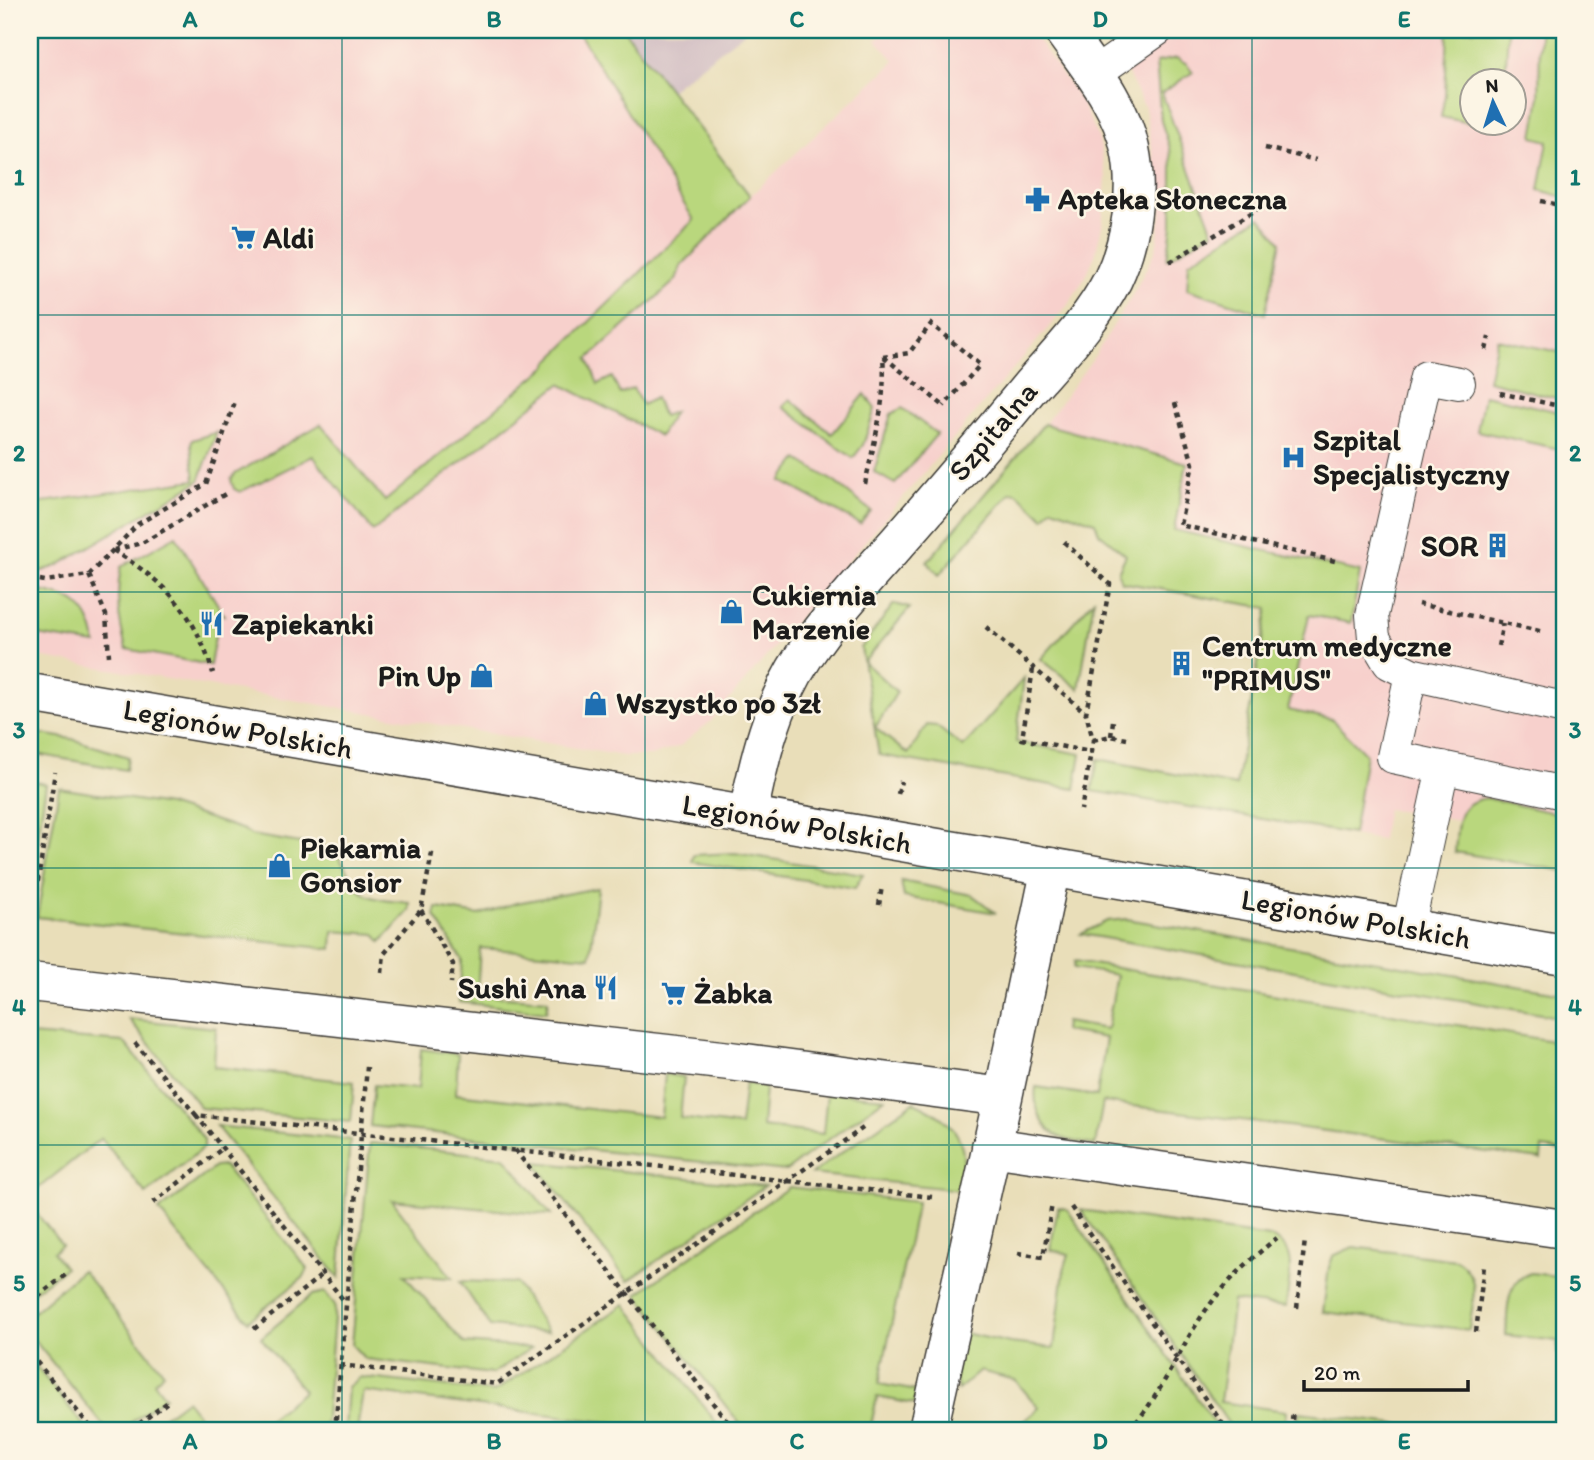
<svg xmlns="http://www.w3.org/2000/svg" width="1594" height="1460" viewBox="0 0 1594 1460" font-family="Itim,sans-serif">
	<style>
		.built { fill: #f7d0cc; fill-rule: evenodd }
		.industrial { fill: #d2bec3 }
		.green { fill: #b9d77d; stroke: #6a7a4c; stroke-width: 2 }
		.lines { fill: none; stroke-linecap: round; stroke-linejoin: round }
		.service-casing { stroke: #3b3934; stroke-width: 34 }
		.minor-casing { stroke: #3b3934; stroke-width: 41 }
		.tertiary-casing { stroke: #3b3934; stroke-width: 41 }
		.path { stroke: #3b3934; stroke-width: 4.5; stroke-dasharray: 5 5; stroke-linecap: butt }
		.service { stroke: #fff; stroke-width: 32 }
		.minor { stroke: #fff; stroke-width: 38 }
		.tertiary { stroke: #fff; stroke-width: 38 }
		.grid { fill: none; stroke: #0f766e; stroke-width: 2; stroke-opacity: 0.55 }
		.labels { text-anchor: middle; stroke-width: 5; stroke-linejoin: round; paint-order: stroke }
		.poi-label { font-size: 30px; font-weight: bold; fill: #1c1c1c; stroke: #fcf5e5; text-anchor: start }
		.street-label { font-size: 30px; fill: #1c1c1c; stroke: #fcf5e5 }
		.neatline { fill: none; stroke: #0f766e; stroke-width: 2.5 }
		.grid-label { font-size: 23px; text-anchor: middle; font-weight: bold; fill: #0f766e }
	</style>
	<rect width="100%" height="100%" fill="#fcf5e5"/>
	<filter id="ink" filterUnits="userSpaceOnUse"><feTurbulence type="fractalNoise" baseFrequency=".0143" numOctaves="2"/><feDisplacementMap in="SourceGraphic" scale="14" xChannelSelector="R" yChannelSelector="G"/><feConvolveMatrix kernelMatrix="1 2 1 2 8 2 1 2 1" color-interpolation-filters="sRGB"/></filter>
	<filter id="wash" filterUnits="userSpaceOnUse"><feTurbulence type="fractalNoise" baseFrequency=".00686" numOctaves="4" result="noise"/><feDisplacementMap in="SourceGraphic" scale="28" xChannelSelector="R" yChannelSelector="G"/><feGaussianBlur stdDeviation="1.57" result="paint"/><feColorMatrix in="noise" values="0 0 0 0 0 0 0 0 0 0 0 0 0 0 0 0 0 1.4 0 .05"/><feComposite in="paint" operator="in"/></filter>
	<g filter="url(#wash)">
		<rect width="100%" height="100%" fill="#e9deb9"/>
		<path class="built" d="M30 30H624L750 196 895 61 876 40 888 30H1031L1081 101 1099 139 1106 177 1102 226 1095 255 1086 276 1067 306 710 722 680 746 651 756H624L38 657 30 656Z
			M1106 30H1564V870L1455 852 1459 821 1387 809 1381 840 1231 814 1278 553 997 489 1094 357 1134 292 1156 250 1162 205 1145 108ZM1472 80H1514V122H1472Z"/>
		<path class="industrial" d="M624 30H747L670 90Z"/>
		<path class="green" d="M577 30H624L750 196 681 266 676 280 588 359 598 384 612 377 620 394 633 388 642 405 655 398 663 416 674 412 660 436 560 384 373 531 313 456 240 492 234 489 231 480 235 474 321 424 385 501 547 366 550 360 694 220Z
			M1448 30H1508L1505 80H1472V122L1496 123 1495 128 1441 117 1445 95Z
			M1540 30H1564V197L1539 190 1548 141 1533 137 1539 102Z
			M1177 58 1187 64 1193 72 1162 93 1213 232 1167 259 1172 226V167L1170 148 1161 121 1156 62Z
			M1260 217 1281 242 1265 314 1187 289 1189 262Z
			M1497 339 1564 353V400L1488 381Z
			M865 394 875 409 863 445 853 458 783 407 790 399 832 434Z
			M1484 395 1564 413V450L1477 431Z
			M902 408 937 434 895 484 874 472 891 414Z
			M1044 424 1187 463 1174 530 1360 572 1351 623 1309 615 1288 710 1331 719 1366 754 1353 834 1092 791 1098 759 1236 786 1268 608 1121 582 1118 572 1126 555 1099 533 1095 522 1052 508 1044 518 1017 493 1011 492 939 575 927 562Z
			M217 432 199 481 57 566 42 571H30V504L195 480 191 445 192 440Z
			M798 459 836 483 871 511 860 524 781 481Z
			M176 536 224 615 219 614 210 665 126 649C119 621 115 596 121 567Z
			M30 589C68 596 90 601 96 644L30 634Z
			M1094 599 1079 689 1041 659Z
			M894 604 910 608 864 662 897 692 875 728 908 754 927 725 936 726 963 747 1024 678 1016 742 1081 754 1075 789 879 755 861 648Z
			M30 732 72 739 128 757 126 770 30 753Z
			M30 781 46 784 30 889Z
			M59 788 168 805 244 830 251 835 325 847C347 856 347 883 365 894 377 901 396 901 410 903L409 911 381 942 375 934 333 931 332 949 37 917Z
			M1486 798 1564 815V871L1455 852C1458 825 1454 803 1486 798Z
			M735 853 863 874 855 888 692 862 694 855Z
			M901 881 972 895 996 913 904 897Z
			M598 888 590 957 480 948 477 995 548 1000 546 1012 459 1002 462 960 435 916 437 908 479 915 516 903Z
			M1127 919 1564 994V1018L1081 934 1107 921Z
			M1075 961 1564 1043V1151L1542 1148 1541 1159 1103 1102 1095 1145C1085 1143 1073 1142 1062 1138 1042 1131 1033 1106 1036 1087L1097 1096 1106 1038 1064 1031 1065 1022 1107 1029 1117 975 1074 968Z
			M129 1019 216 1028 214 1067 354 1082 351 1122 201 1108Z
			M30 1035 124 1042 200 1134 204 1140V1147L146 1194 101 1138 30 1195Z
			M421 1049 458 1054 456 1094 661 1117 665 1074 684 1077 680 1118 740 1126 745 1083 765 1087 762 1127 823 1134 827 1092 885 1098 786 1171 370 1126 374 1085 418 1089Z
			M914 1102C958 1122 971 1143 960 1190L811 1174Z
			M216 1126 350 1140 339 1278Z
			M370 1143 505 1157 551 1215 392 1200 452 1278 404 1275 464 1343 531 1348 492 1374 365 1359 352 1345Z
			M534 1162 765 1186 628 1281Z
			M224 1166 308 1269 303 1278 248 1321 159 1211 215 1167Z
			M789 1187 917 1202 879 1384 917 1391 914 1404 877 1397 870 1430H745L637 1294Z
			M30 1205 62 1245 53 1252 65 1268 30 1294Z
			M1058 1207 1067 1209 1219 1430H1014L1039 1408 1015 1380 980 1371 958 1390 955 1376 964 1333 1010 1343 1054 1348 1064 1270 1069 1254 1050 1250Z
			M1081 1210 1270 1237C1300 1248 1288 1281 1286 1307L1233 1301 1220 1402 1286 1411 1284 1430H1233Z
			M1353 1247 1456 1260C1483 1277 1472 1303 1469 1330L1323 1312 1329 1267 1333 1256Z
			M82 1270 164 1373 154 1382 165 1397 121 1430H107L30 1335V1315Z
			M1531 1273 1564 1277V1353L1557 1352 1558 1341 1506 1335C1508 1312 1504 1281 1531 1273Z
			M460 1281 516 1283 548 1332 490 1326Z
			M325 1292 335 1305 325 1430H255L304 1391 261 1338 312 1295Z
			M625 1304 722 1430H669L363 1391 357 1430H345L348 1387 360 1377 494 1392Z
			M30 1359 88 1430H30Z
			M186 1400 210 1430H146Z
			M1299 1412 1442 1430H1297Z"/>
	</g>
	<g filter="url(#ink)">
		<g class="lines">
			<defs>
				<path id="service" d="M1094 74 1157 30
					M1411 674 1389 663 1374 638 1372 615 1426 377 1459 383
					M1564 708 1411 674 1393 757 1564 793
					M1408 929 1443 767"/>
				<path id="minor" d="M748 815C759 759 772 704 804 656 831 615 866 578 898 542 943 491 986 440 1029 388 1059 354 1093 319 1113 279 1131 241 1139 191 1130 149 1121 104 1089 67 1063 30
					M30 982 730 1061 1003 1097
					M991 1147 1564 1229
					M928 1430 1003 1097 1051 867"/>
				<path id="tertiary" d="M30 693 1564 955"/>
			</defs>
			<use href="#service" class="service-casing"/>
			<use href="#minor" class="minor-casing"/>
			<use href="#tertiary" class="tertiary-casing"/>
			<path class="path" d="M1265 148 1316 160
				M1541 201 1564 206
				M1170 262 1255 211 1264 199
				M1486 350 1489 337
				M883 357 909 353 931 324 980 365 944 406
				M884 357 945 407
				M1500 393 1564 407
				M1175 403 1193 464 1180 525 1339 562
				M865 484C874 442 887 399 883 357
				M1064 542 1110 584 1086 713 1093 740 1081 810
				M113 550C167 584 194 611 213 673
				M114 550 142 543 227 493
				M89 575 138 524 206 484 236 399
				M30 578 45 581 89 575 106 615 109 656
				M1418 604 1544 632
				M986 627 1086 713
				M1498 646 1503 623
				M1033 669 1022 739 1091 752
				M1111 736 1113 721
				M1093 740 1111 736 1127 739
				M898 794 901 781
				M879 905 882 886
				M421 910 453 964 451 983
				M30 931 55 772
				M382 973 384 954 421 910 433 848
				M135 1043 196 1115 932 1197
				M196 1115 345 1302
				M515 1150 734 1430
				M153 1203 223 1148
				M1071 1207 1227 1430
				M1018 1253 1043 1257 1052 1204
				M30 1303 69 1272
				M1297 1308 1305 1240
				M254 1329 323 1274
				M1476 1332 1484 1266
				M30 1354 93 1430
				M340 1365 497 1384 863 1128
				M131 1430 169 1401
				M335 1430 367 1067
				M1129 1430C1158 1400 1174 1360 1196 1325 1217 1291 1245 1263 1277 1238
				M1291 1430 1293 1411"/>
			<use href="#service" class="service"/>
			<use href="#minor" class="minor"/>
			<use href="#tertiary" class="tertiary"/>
		</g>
	</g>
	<path class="grid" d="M342 30V1430M645 30V1430M949 30V1430M1252 30V1430M30 315H1564M30 592H1564M30 868H1564M30 1145H1564"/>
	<defs>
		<symbol id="pharmacy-bare" viewBox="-9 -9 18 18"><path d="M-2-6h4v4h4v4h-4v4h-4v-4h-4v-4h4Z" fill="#1f6fb2" stroke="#fcf5e5" stroke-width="2.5" paint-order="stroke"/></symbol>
		<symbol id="supermarket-bare" viewBox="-9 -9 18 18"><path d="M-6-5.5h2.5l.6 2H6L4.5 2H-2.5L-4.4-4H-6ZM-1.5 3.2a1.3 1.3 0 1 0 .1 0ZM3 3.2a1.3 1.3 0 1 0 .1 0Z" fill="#1f6fb2" stroke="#fcf5e5" stroke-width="2.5" paint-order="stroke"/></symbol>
		<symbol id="hospital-bare" viewBox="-9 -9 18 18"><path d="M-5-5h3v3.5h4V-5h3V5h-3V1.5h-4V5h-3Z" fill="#1f6fb2" stroke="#fcf5e5" stroke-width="2.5" paint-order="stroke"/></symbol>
		<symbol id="building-bare" viewBox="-9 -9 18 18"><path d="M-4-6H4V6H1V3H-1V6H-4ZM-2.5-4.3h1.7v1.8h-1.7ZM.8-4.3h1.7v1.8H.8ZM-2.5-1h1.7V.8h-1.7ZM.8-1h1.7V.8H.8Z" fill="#1f6fb2" stroke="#fcf5e5" stroke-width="2.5" paint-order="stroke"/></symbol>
		<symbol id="shop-bare" viewBox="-9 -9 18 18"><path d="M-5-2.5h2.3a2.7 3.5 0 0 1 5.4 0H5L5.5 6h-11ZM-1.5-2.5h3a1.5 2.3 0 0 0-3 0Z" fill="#1f6fb2" stroke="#fcf5e5" stroke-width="2.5" paint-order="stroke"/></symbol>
		<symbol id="restaurant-bare" viewBox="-9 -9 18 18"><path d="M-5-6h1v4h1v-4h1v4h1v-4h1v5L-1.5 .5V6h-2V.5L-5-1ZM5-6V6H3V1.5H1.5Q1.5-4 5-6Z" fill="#1f6fb2" stroke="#fcf5e5" stroke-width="2.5" paint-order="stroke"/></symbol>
	</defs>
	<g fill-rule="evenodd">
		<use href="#pharmacy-bare" x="1020" y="182" width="35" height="35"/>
		<use href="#supermarket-bare" x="226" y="220" width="35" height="35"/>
		<use href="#hospital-bare" x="1276" y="440" width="35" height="35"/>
		<use href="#building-bare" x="1480" y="528" width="35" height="35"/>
		<use href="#shop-bare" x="714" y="594" width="35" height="35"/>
		<use href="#restaurant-bare" x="194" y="606" width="35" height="35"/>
		<use href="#building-bare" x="1164" y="646" width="35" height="35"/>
		<use href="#shop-bare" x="464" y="658" width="35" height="35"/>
		<use href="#shop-bare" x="578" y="686" width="35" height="35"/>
		<use href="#shop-bare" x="262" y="848" width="35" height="35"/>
		<use href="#restaurant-bare" x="588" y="970" width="35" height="35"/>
		<use href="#supermarket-bare" x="656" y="976" width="35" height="35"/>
	</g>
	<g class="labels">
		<g class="poi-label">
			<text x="1058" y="209">Apteka Słoneczna</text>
			<text x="263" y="248">Aldi</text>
			<text x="1313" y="450">Szpital<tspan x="1313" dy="34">Specjalistyczny</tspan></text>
			<text x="1478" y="556" text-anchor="end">SOR</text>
			<text x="752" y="605">Cukiernia<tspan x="752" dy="34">Marzenie</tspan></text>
			<text x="232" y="634">Zapiekanki</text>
			<text x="1202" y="656">Centrum medyczne<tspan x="1202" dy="34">"PRIMUS"</tspan></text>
			<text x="461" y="686" text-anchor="end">Pin Up</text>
			<text x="616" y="713">Wszystko po 3zł</text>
			<text x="300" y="858">Piekarnia<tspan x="300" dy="34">Gonsior</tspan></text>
			<text x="586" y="998" text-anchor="end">Sushi Ana</text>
			<text x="694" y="1003">Żabka</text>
		</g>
		<g class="street-label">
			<text transform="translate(993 431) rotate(-50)" y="10">Szpitalna</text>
			<text transform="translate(238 729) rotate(10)" y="10">Legionów Polskich</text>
			<text transform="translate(797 824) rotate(10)" y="10">Legionów Polskich</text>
			<text transform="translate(1356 919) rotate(10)" y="10">Legionów Polskich</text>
		</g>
	</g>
	<rect width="1594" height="1460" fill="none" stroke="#fcf5e5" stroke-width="77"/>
	<g transform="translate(1493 102) rotate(356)"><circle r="33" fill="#fcf5e5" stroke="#a29e95" stroke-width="2"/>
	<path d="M0-5L12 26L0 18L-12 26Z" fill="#1f6fb2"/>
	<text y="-10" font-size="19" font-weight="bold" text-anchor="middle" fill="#1c1c1c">N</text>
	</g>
	<path d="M1304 1380v10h164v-10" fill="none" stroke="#1c1c1c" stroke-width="3.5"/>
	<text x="1314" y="1380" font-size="21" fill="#1c1c1c" stroke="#fcf5e5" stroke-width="5" paint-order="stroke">20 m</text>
	<rect x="38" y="38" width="1518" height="1384" class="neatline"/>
	<g class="grid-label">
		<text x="190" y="27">A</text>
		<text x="494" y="27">B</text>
		<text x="797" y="27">C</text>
		<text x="1100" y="27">D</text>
		<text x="1404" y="27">E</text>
		<text x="19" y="185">1</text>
		<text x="1575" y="185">1</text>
		<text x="19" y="461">2</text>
		<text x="1575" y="461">2</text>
		<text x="19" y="738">3</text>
		<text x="1575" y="738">3</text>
		<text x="19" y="1015">4</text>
		<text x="1575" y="1015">4</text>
		<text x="19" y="1291">5</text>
		<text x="1575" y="1291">5</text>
		<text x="190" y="1449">A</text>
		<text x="494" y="1449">B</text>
		<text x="797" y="1449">C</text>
		<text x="1100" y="1449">D</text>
		<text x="1404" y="1449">E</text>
	</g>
</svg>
